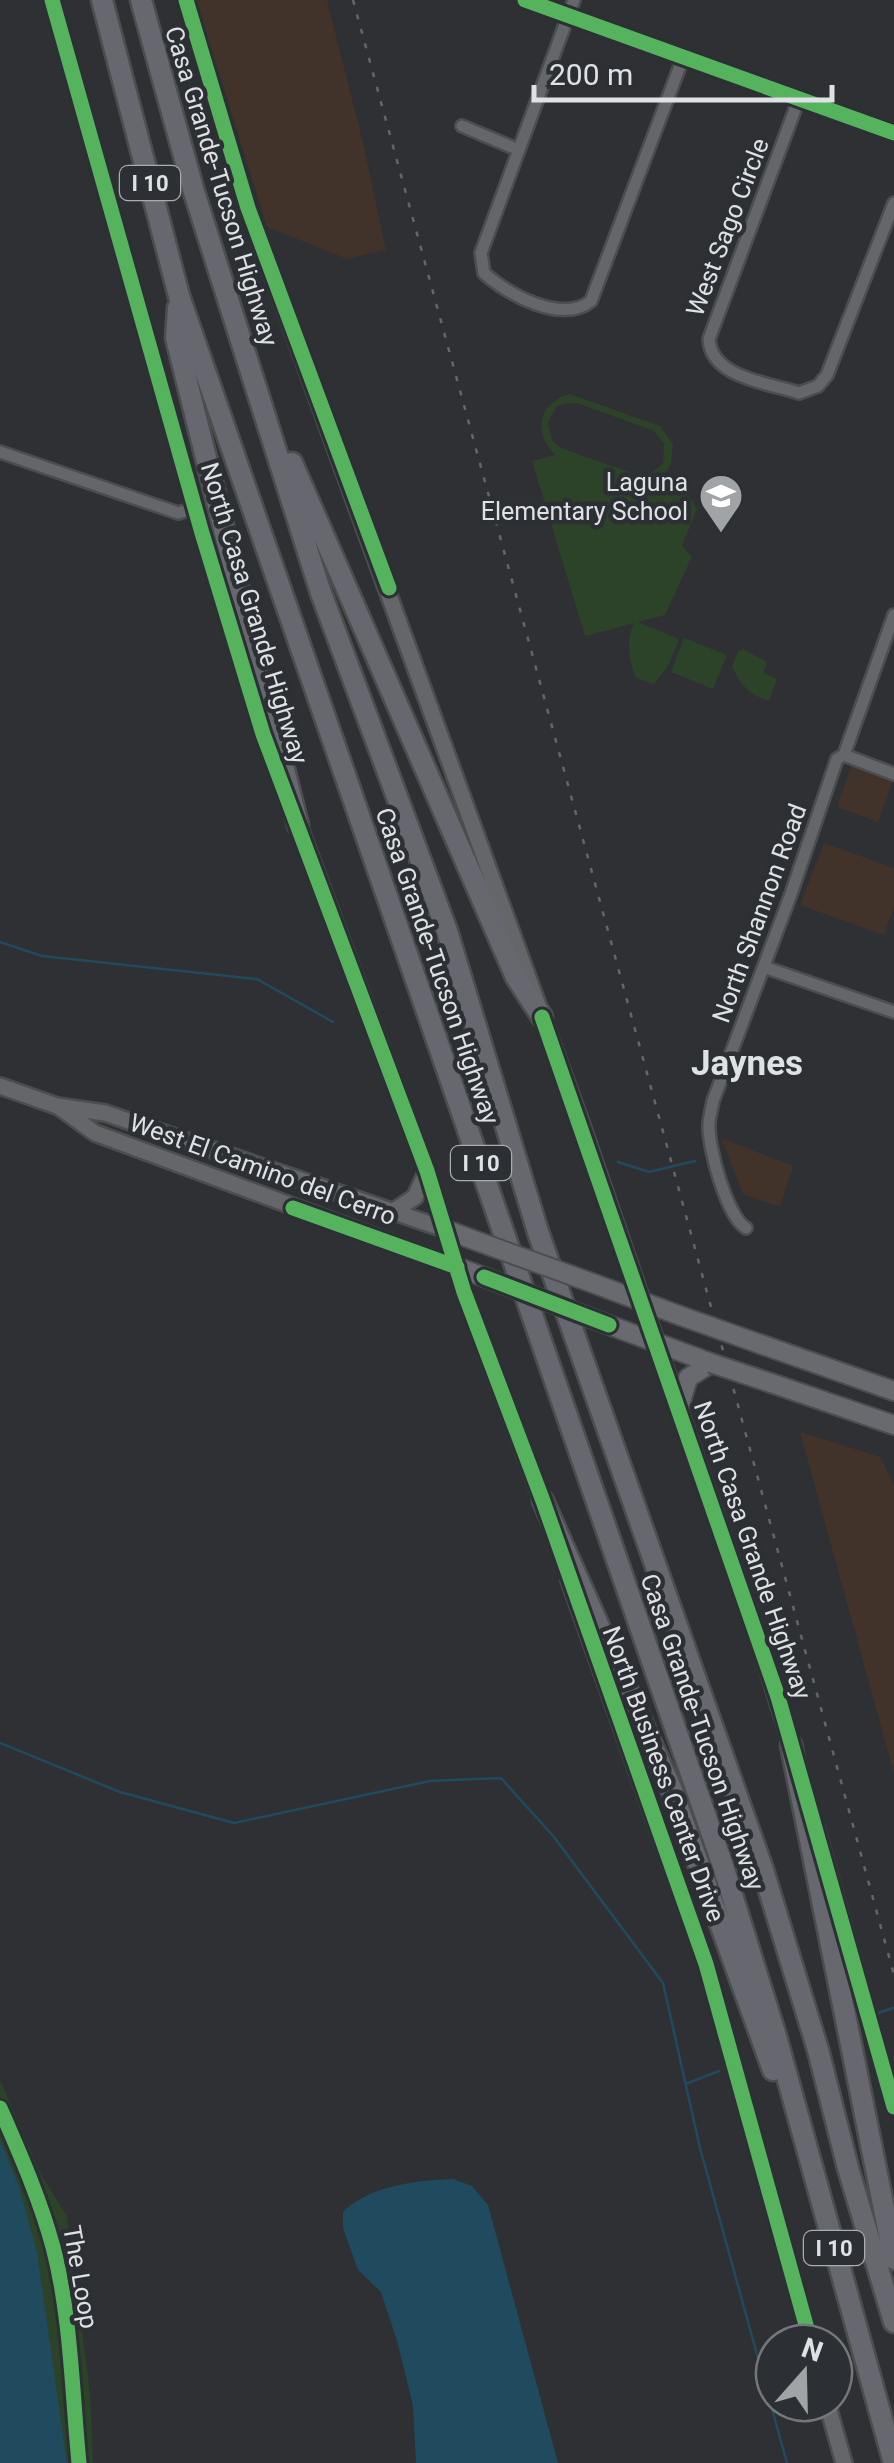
<svg xmlns="http://www.w3.org/2000/svg" width="894" height="2463" viewBox="0 0 894 2463" font-family="Roboto,sans-serif">
	<style>
		.commercial { fill: #41332a }
		.green { fill: #2c4229; fill-rule: evenodd }
		.water { fill: #204b5e }
		.lines { fill: none; stroke-linecap: round; stroke-linejoin: round }
		.stream { stroke: #204b5e; stroke-width: 2.5 }
		.minor-casing { stroke: #4b4d4f; stroke-width: 16 }
		.tertiary-casing { stroke: #4b4d4f; stroke-width: 19 }
		.secondary-casing { stroke: #4b4d4f; stroke-width: 20 }
		.primary-casing { stroke: #4b4d4f; stroke-width: 22 }
		.motorway-casing { stroke: #4b4d4f; stroke-width: 25 }
		.minor { stroke: #646669; stroke-width: 11 }
		.tertiary { stroke: #646669; stroke-width: 14 }
		.secondary { stroke: #646669; stroke-width: 15 }
		.primary { stroke: #696a6f; stroke-width: 18 }
		.motorway { stroke: #66676f; stroke-width: 20 }
		.rail { stroke: #646668; stroke-width: 2.5; stroke-dasharray: 5 10; stroke-linecap: butt }
		.primary-bridge-casing { stroke: #4b4d4f; stroke-width: 22; stroke-linecap: butt }
		.primary-bridge { stroke: #696a6f; stroke-width: 18 }
		.cycleway-casing { stroke: #2c3035; stroke-width: 21 }
		.cycleway { stroke: #56b35d; stroke-width: 15 }
		.labels { text-anchor: middle; stroke-width: 9; stroke-linejoin: round; paint-order: stroke }
		.shield { fill: #2c3035; stroke: #a9adb0; stroke-width: 2.5 }
		.shield-label { font-size: 22px; font-weight: bold; fill: #dfe2e5 }
		.street-label { font-size: 25px; fill: #dfe2e5; stroke: #2c3035 }
		.poi-label { font-size: 25px; fill: #dfe2e5; stroke: #2c3035; text-anchor: end }
		.district-label { font-size: 35px; font-weight: bold; fill: #dfe2e5; stroke: #2c3035 }
	</style>
	<rect width="100%" height="100%" fill="#2e3033"/>
	<path class="commercial" d="M196 0H327L364 147 386 250 347 259 267 227Z
		M851 766 893 780 878 822 837 807Z
		M824 843 894 868V907L884 935 800 905Z
		M721 1138 793 1166 780 1207 743 1194Z
		M800 1432 881 1457 894 1486V1774Z"/>
	<path class="green" d="M570 394 660 426 673 444 671 464 664 476 680 481 697 509 682 546 692 557 665 615 638 622 679 639 669 664 654 684 636 678C629 663 625 635 635 623L585 636 532 461 556 455C532 435 538 402 570 394ZM567 403H577L654 431 664 444 663 464 648 475H637L561 448 552 441 548 422 557 406Z
		M684 638 727 655 713 689 671 672Z
		M743 649 767 662 763 673 777 679 769 701C748 694 742 686 732 667L738 651Z
		M0 2080 40 2173 67 2216 90 2393 93 2463H0Z"/>
	<path class="water" d="M0 2140 19 2186 37 2252 67 2463H0Z
		M453 2179 472 2186 488 2205 558 2463H416L413 2406 398 2344 381 2292 358 2270 343 2228V2212C368 2186 418 2180 453 2179Z"/>
	<g class="lines">
		<path class="stream" d="M0 942 42 956 257 979 333 1022
			M618 1162 649 1172 695 1161
			M0 1743 120 1792 234 1823 430 1781 501 1778 554 1837 663 1983 700 2148 787 2463
			M878 2013 893 2008
			M688 2083 719 2071"/>
		<defs>
			<path id="minor" d="M574 0 481 253 484 273C508 295 562 324 591 301L683 58
				M799 99 709 339C711 378 769 383 799 393L818 386 827 375 894 203
				M462 126 519 150
				M0 452 178 513 195 508
				M844 755 894 774
				M764 967 894 1012
				M746 1228C727 1217 708 1147 709 1125 709 1117 712 1109 713 1101L791 894 837 759 844 755 894 615"/>
			<path id="tertiary" d="M525 0 894 133"/>
			<path id="secondary" d="M52 0 202 533 275 764
				M186 0 248 208 581 1123 760 1645 794 1753
				M296 818 427 1171 464 1292 546 1511
				M0 1086 57 1106 105 1113 447 1230
				M59 1107 95 1133 457 1267
				M394 1211 415 1197 427 1171
				M569 1580 706 1964 811 2343
				M816 1828 894 2107
				M827 2403 844 2463"/>
			<path id="primary" d="M447 1230 471 1239
				M457 1267 484 1277
				M595 1284 681 1316
				M609 1325 711 1363
				M760 1344 894 1391
				M771 1383 894 1425
				M679 1408 688 1378 711 1363"/>
			<path id="motorway" d="M102 0 179 296 723 1866 775 2033 894 2463
				M141 0 194 192 321 593 447 931 538 1232 763 1870 818 2050 848 2168 894 2322
				M178 308 176 338 298 825
				M292 463 516 977 542 1017
				M543 1501 671 1788 773 2070
				M791 1745 894 2259"/>
		</defs>
		<use href="#minor" class="minor-casing"/>
		<use href="#tertiary" class="tertiary-casing"/>
		<use href="#secondary" class="secondary-casing"/>
		<use href="#primary" class="primary-casing"/>
		<use href="#motorway" class="motorway-casing"/>
		<use href="#minor" class="minor"/>
		<use href="#tertiary" class="tertiary"/>
		<use href="#secondary" class="secondary"/>
		<use href="#primary" class="primary"/>
		<use href="#motorway" class="motorway"/>
		<path class="rail" d="M353 0 894 1975"/>
		<defs>
			<path id="primary-bridge" d="M471 1239 595 1284
				M484 1277 609 1325
				M681 1316 760 1344
				M711 1363 771 1383"/>
		</defs>
		<use href="#primary-bridge" class="primary-bridge-casing"/>
		<use href="#primary-bridge" class="primary-bridge"/>
		<defs>
			<path id="cycleway" d="M52 0 202 533 263 734 427 1171 464 1292 543 1501 706 1964 811 2343
				M186 0 248 208 389 588
				M525 0 894 133
				M542 1017 778 1697 894 2107
				M293 1208 457 1267
				M484 1277 609 1325
				M0 2108C20 2154 40 2199 53 2247 71 2316 72 2392 79 2463"/>
		</defs>
		<use href="#cycleway" class="cycleway-casing"/>
		<use href="#cycleway" class="cycleway"/>
	</g>
	<defs>
		<symbol id="school-pin" viewBox="-11 -11 22 30"><path d="M0 17L-7.5 6A9.5 9.5 0 1 1 7.5 6Z" fill="#a1a4a7" stroke="#2c3035"/><path d="M0-5L7-2L0 1L-7-2ZM-4 1L0 2.5L4 1V4Q0 6-4 4Z" fill="#fff"/></symbol>
	</defs>
	<g fill-rule="evenodd">
		<use href="#school-pin" x="696" y="471" width="50" height="68"/>
	</g>
	<g class="labels">
		<g class="shield">
			<rect x="120" y="166" width="60" height="34" rx="8"/>
			<rect x="451" y="1146" width="60" height="34" rx="8"/>
			<rect x="804" y="2231" width="60" height="34" rx="8"/>
		</g>
		<g class="shield-label">
			<text x="150" y="191">I 10</text>
			<text x="481" y="1171">I 10</text>
			<text x="834" y="2256">I 10</text>
		</g>
		<g class="street-label">
			<text transform="translate(222 186) rotate(73)" y="9">Casa Grande-Tucson Highway</text>
			<text transform="translate(727 227) rotate(-69)" y="9">West Sago Circle</text>
			<text transform="translate(255 613) rotate(73)" y="9">North Casa Grande Highway</text>
			<text transform="translate(759 913) rotate(-70)" y="9">North Shannon Road</text>
			<text transform="translate(438 966) rotate(71)" y="9">Casa Grande-Tucson Highway</text>
			<text transform="translate(263 1169) rotate(20)" y="9">West El Camino del Cerro</text>
			<text transform="translate(753 1550) rotate(71)" y="9">North Casa Grande Highway</text>
			<text transform="translate(703 1732) rotate(71)" y="9">Casa Grande-Tucson Highway</text>
			<text transform="translate(664 1774) rotate(70)" y="9">North Business Center Drive</text>
			<text transform="translate(81 2277) rotate(80)" y="9">The Loop</text>
		</g>
		<g class="poi-label">
			<text x="688" y="491">Laguna<tspan x="688" dy="29">Elementary School</tspan></text>
		</g>
		<g class="district-label">
			<text x="747" y="1075">Jaynes</text>
		</g>
	</g>
	<g transform="translate(804 2373) rotate(20)"><circle r="48" fill="#2c3035" stroke="#74777b" stroke-width="2.5"/>
	<path d="M0-8L18 38L0 25L-18 38Z" fill="#a1a4a7"/>
	<text y="-15" font-size="28" font-weight="bold" text-anchor="middle" fill="#dfe2e5">N</text>
	</g>
	<path d="M534 85v15h298v-15" fill="none" stroke="#dfe2e5" stroke-width="5"/>
	<text x="549" y="85" font-size="30" fill="#dfe2e5" stroke="#2c3035" stroke-width="8" paint-order="stroke">200 m</text>
</svg>
